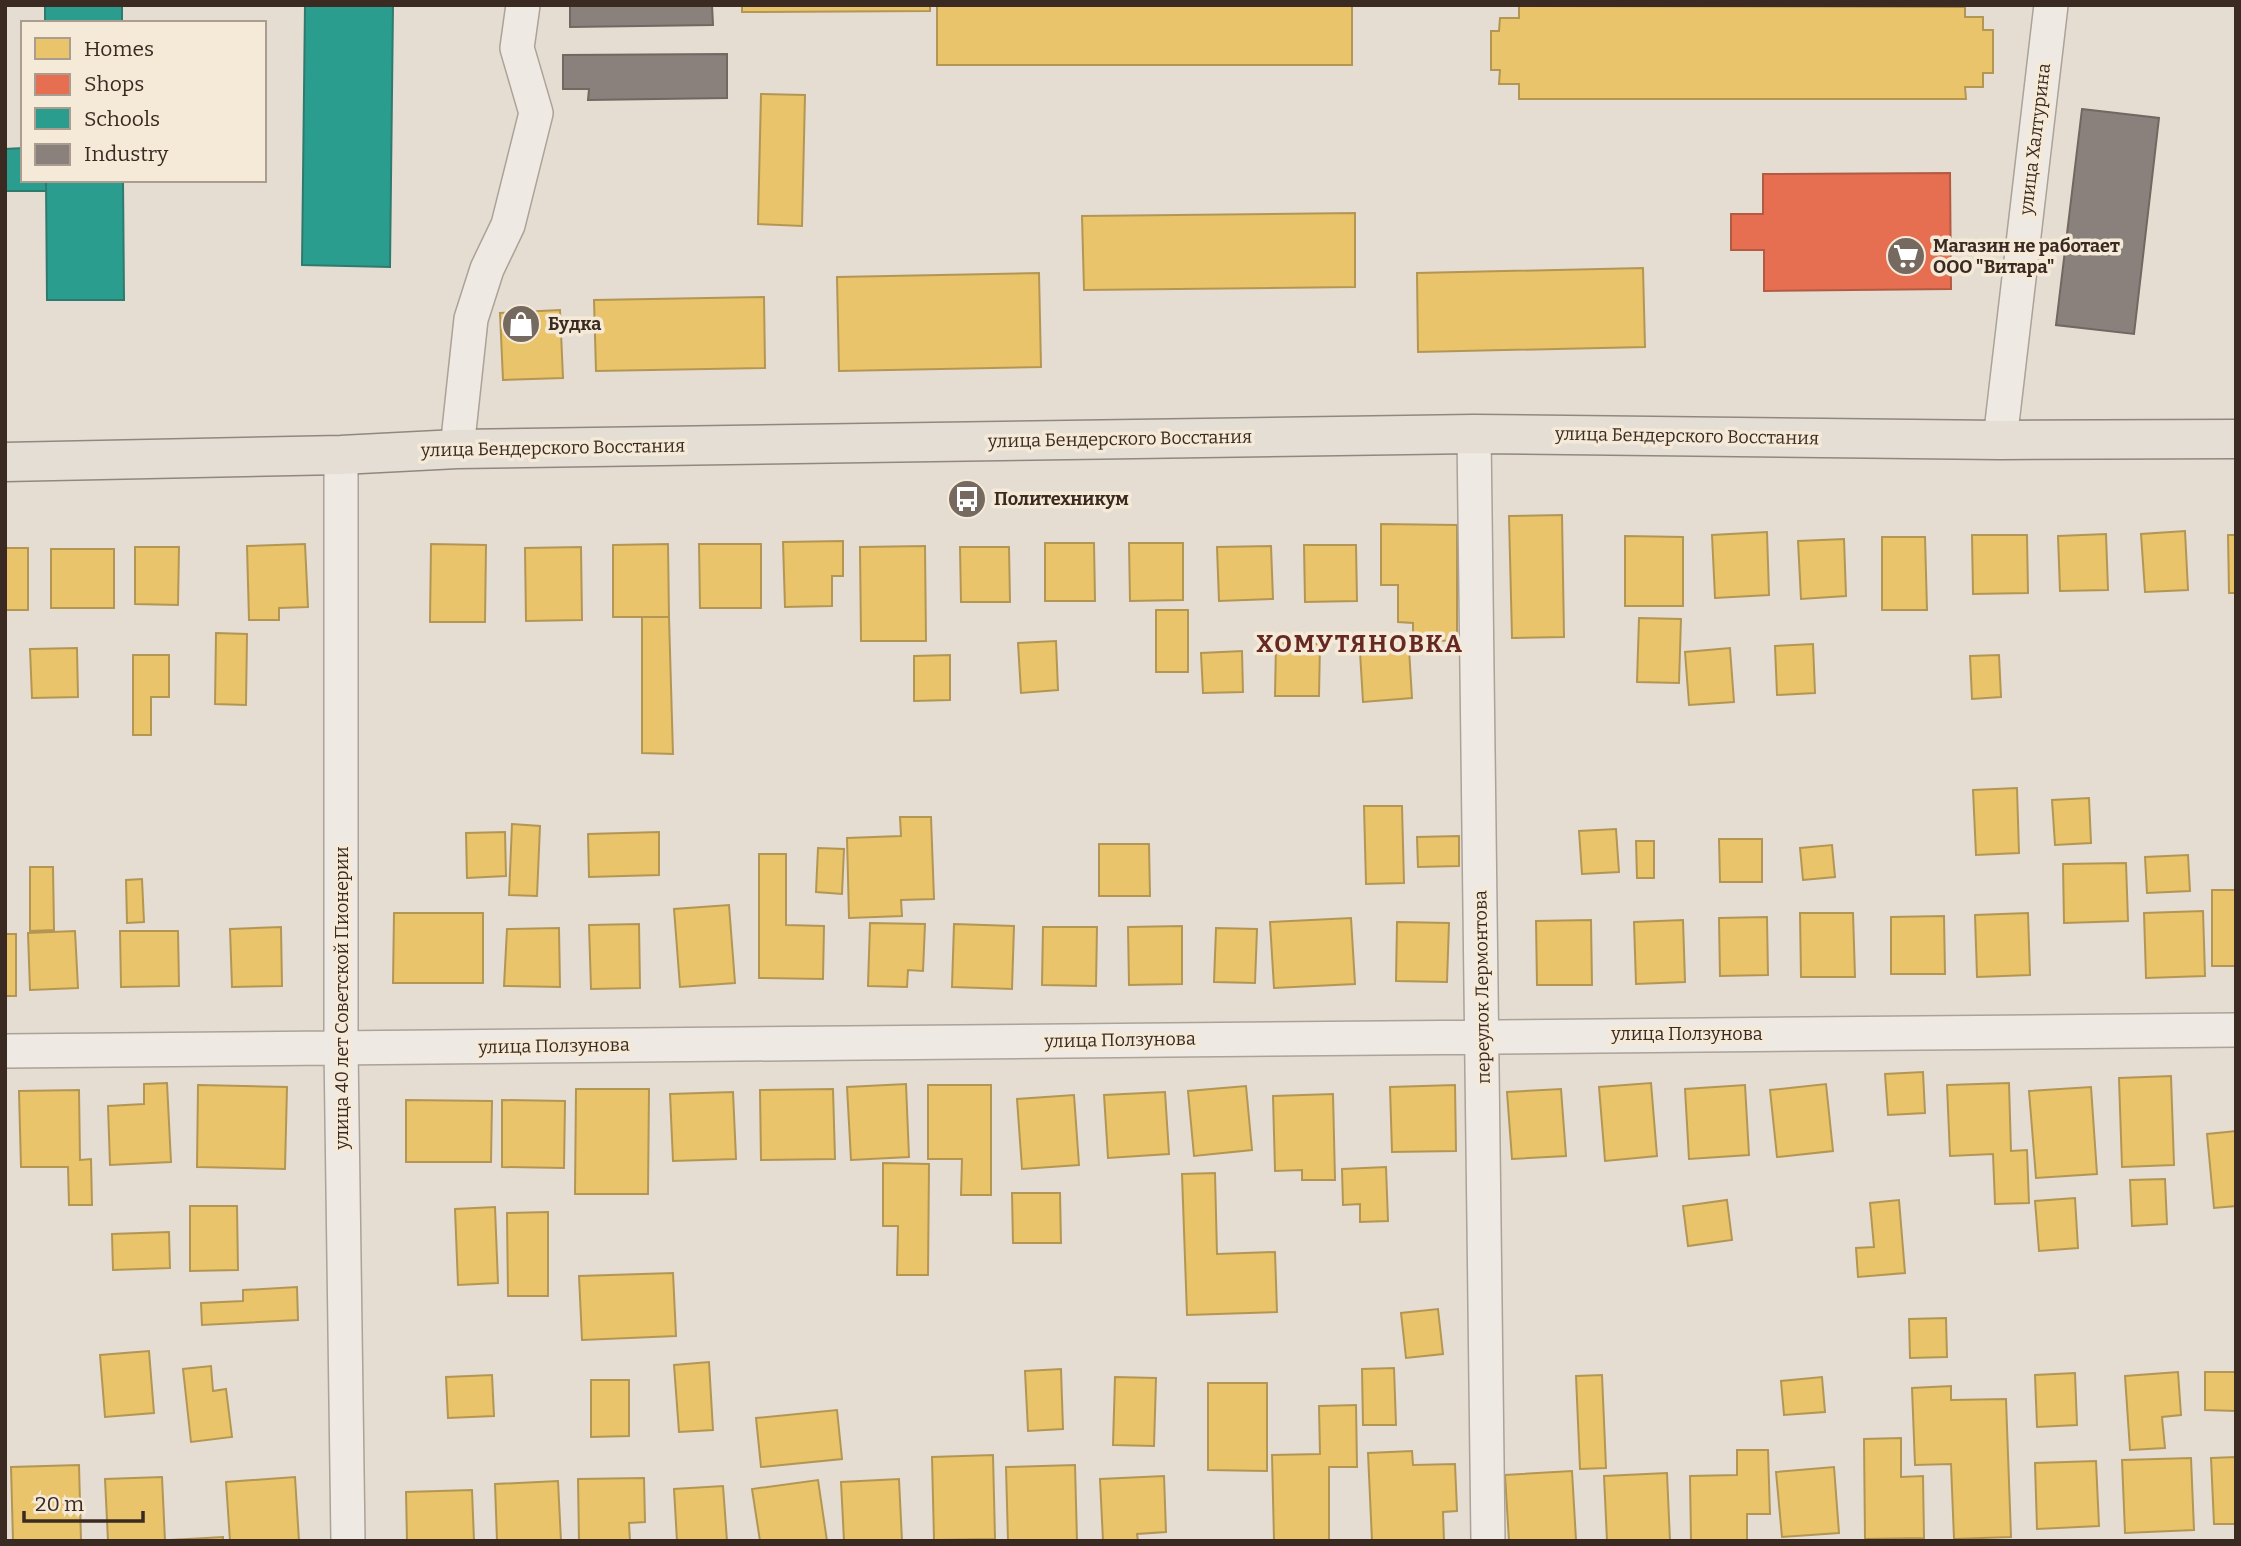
<svg xmlns="http://www.w3.org/2000/svg" width="2241" height="1546" viewBox="0 0 2241 1546" font-family="Bitter,serif">
	<style>
		.homes { fill: #e9c46a; stroke: #b49654; stroke-width: 2 }
		.shops { fill: #e76f51; stroke: #b35a43; stroke-width: 2 }
		.schools { fill: #2a9d8f; stroke: #2f7a6e; stroke-width: 2 }
		.industry { fill: #8a817c; stroke: #726761; stroke-width: 2 }
		.lines { fill: none; stroke-linecap: round; stroke-linejoin: round }
		.minor-casing { stroke: #aba299; stroke-width: 36 }
		.primary-casing { stroke: #908880; stroke-width: 41 }
		.minor { stroke: #eee9e2; stroke-width: 33 }
		.primary { stroke: #e5ded4; stroke-width: 38 }
		.labels { text-anchor: middle; stroke-width: 7; stroke-linejoin: round; paint-order: stroke }
		.street-label { font-size: 18px; fill: #3a2a21; stroke: #f5e9d8 }
		.poi-label { font-size: 18px; font-weight: bold; fill: #3a2a21; stroke: #f5e9d8; text-anchor: start }
		.district-label { font-size: 24px; font-weight: bold; letter-spacing: 2px; fill: #652822; stroke: #f5e9d8 }
	</style>
	<rect width="100%" height="100%" fill="#e5ddd1"/>
	<path class="homes" d="M742 5H930V11L742 12Z
		M937 5H1352V65H937Z
		M1519 6 1965 7V17H1983V30H1993V73H1983V87H1965L1966 99H1519V84H1499L1500 70H1491V31H1499L1500 18H1519Z
		M761 94 805 95 802 226 758 224Z
		M1355 213V287L1084 290 1082 216Z
		M1643 268 1645 347 1418 352 1417 273Z
		M1039 273 1041 367 839 371 837 277Z
		M764 297 765 368 596 371 594 300Z
		M560 310 563 378 503 380 500 313Z
		M1562 515 1564 637 1512 638 1509 516Z
		M1381 524 1457 525V641L1413 640V623L1398 622V585H1381Z
		M2185 531 2188 590 2145 592 2141 534Z
		M1767 532 1769 595 1715 598 1712 535Z
		M2106 534 2108 590 2060 591 2058 536Z
		M1972 535H2027L2028 593 1973 594Z
		M2228 535H2236V593H2229Z
		M1625 536 1683 537V606H1625Z
		M1882 537H1925L1927 610H1882Z
		M1844 539 1846 596 1801 599 1798 541Z
		M843 541V576H832V606L785 607 783 542Z
		M1045 543H1094L1095 601H1045Z
		M1129 543H1183V600L1130 601Z
		M305 544 308 607 279 608V620H249L247 546Z
		M431 544 486 545 485 622H430Z
		M668 544 669 617H613V545Z
		M699 544H761V608H700Z
		M1304 545H1356L1357 601 1305 602Z
		M925 546 926 641H861L860 547Z
		M1271 546 1273 599 1219 601 1217 547Z
		M135 547H179L178 605 135 604Z
		M581 547 582 620 526 621 525 548Z
		M960 547H1009L1010 602H961Z
		M5 548H28V610H5Z
		M51 549H114V608H51Z
		M1156 610H1188V672H1156Z
		M642 617H669L673 754 642 753Z
		M1639 618 1681 619 1679 683 1637 682Z
		M216 633 247 634 246 705 215 704Z
		M1056 641 1058 690 1021 693 1018 643Z
		M1276 643 1320 644 1319 696H1275Z
		M1813 644 1815 693 1777 695 1775 646Z
		M77 648 78 697 32 698 30 649Z
		M1730 648 1734 702 1689 705 1685 652Z
		M1409 649 1412 698 1363 702 1360 652Z
		M1242 651 1243 692 1203 693 1201 653Z
		M133 655H169V697H151V735H133Z
		M950 655V700L914 701V656Z
		M1999 655 2001 697 1972 699 1970 656Z
		M2017 788 2019 853 1976 855 1973 790Z
		M2089 798 2091 843 2055 845 2052 800Z
		M1364 806H1402L1404 883 1366 884Z
		M900 817H931L934 899 901 900 902 916 849 918 847 838 901 836Z
		M512 824 540 826 537 896 509 895Z
		M1616 829 1619 872 1582 874 1579 831Z
		M505 832 506 876 467 878 466 833Z
		M659 832V875L589 877 588 834Z
		M1459 836V866L1418 867 1417 837Z
		M1719 839H1762V882H1720Z
		M1636 841H1654V878H1637Z
		M1099 844H1149L1150 896H1099Z
		M1832 845 1835 877 1803 880 1800 848Z
		M818 848 844 849 842 894 816 892Z
		M759 854H786V925L824 926 823 979 759 978Z
		M2188 855 2190 891 2147 893 2145 857Z
		M2126 863 2128 921 2064 923 2063 864Z
		M30 867H53L54 930 30 931Z
		M142 879 144 922 127 923 126 880Z
		M2212 890H2236V966H2212Z
		M729 905 735 983 680 987 674 909Z
		M2203 911 2205 976 2146 978 2144 913Z
		M394 913H483V983H393Z
		M1800 913H1853L1855 977H1801Z
		M2028 913 2030 975 1977 977 1975 915Z
		M1944 916 1945 974H1891V917Z
		M1767 917 1768 975 1720 976 1719 918Z
		M1351 918 1355 984 1274 988 1270 922Z
		M1591 920 1592 985H1537L1536 921Z
		M1683 920 1685 982 1636 984 1634 922Z
		M1397 922 1449 923 1447 982 1396 981Z
		M870 923 925 924 923 971 908 970 907 987 868 986Z
		M639 924 640 988 591 989 589 925Z
		M954 924 1014 926 1012 989 952 987Z
		M1182 926V984L1129 985 1128 927Z
		M281 927 282 986 232 987 230 929Z
		M1043 927H1097L1096 986 1042 985Z
		M559 928 560 987 504 986 507 929Z
		M1216 928 1257 929 1255 983 1214 982Z
		M75 931 78 988 30 990 28 933Z
		M120 931H178L179 986 121 987Z
		M5 934H16V996H5Z
		M1923 1072 1925 1113 1888 1115 1885 1074Z
		M2171 1076 2174 1165 2122 1167 2119 1078Z
		M167 1083 171 1162 110 1165 108 1106 144 1104V1084Z
		M1651 1083 1657 1156 1605 1161 1599 1087Z
		M2009 1083 2011 1151 2027 1150 2029 1203 1995 1204 1993 1154 1950 1156 1947 1085Z
		M906 1084 909 1157 851 1160 847 1087Z
		M1826 1084 1833 1151 1777 1157 1770 1090Z
		M198 1085 287 1087 285 1169 197 1167Z
		M928 1085H991V1195H961L962 1159H928Z
		M1455 1085 1456 1151 1392 1152 1390 1087Z
		M1745 1085 1749 1155 1689 1159 1685 1089Z
		M1246 1086 1252 1150 1194 1156 1188 1091Z
		M2091 1087 2097 1174 2036 1178 2029 1091Z
		M576 1089H649L648 1194H575Z
		M833 1089 835 1159 761 1160 760 1090Z
		M1561 1089 1566 1156 1512 1159 1507 1092Z
		M79 1090 80 1160 91 1159 92 1205H69L68 1167H21L19 1091Z
		M733 1092 736 1159 673 1161 670 1094Z
		M1165 1092 1169 1154 1108 1158 1104 1095Z
		M1333 1094 1335 1180H1302V1170L1275 1171 1273 1096Z
		M1074 1095 1079 1165 1022 1169 1017 1099Z
		M406 1100 492 1101 491 1162H406Z
		M502 1100 565 1101 564 1168 502 1167Z
		M2236 1131V1206L2214 1208 2207 1134Z
		M883 1163 929 1164 928 1275H897L898 1226H883Z
		M1386 1167 1388 1221 1360 1222V1204L1343 1205 1342 1169Z
		M1215 1173 1217 1254 1275 1252 1277 1312 1187 1315 1182 1174Z
		M2165 1179 2167 1224 2132 1226 2130 1180Z
		M1012 1193H1060L1061 1243H1013Z
		M2075 1198 2078 1248 2039 1251 2035 1201Z
		M1727 1200 1732 1240 1688 1246 1683 1206Z
		M1899 1200 1905 1273 1858 1277 1856 1248 1874 1247 1870 1203Z
		M190 1206H237L238 1270 190 1271Z
		M495 1207 498 1283 458 1285 455 1209Z
		M548 1212V1296H508L507 1213Z
		M169 1232 170 1268 113 1270 112 1234Z
		M673 1273 676 1336 582 1340 579 1276Z
		M297 1287 298 1320 202 1325 201 1303 243 1301V1290Z
		M1438 1309 1443 1354 1406 1358 1401 1313Z
		M1946 1318 1947 1357 1910 1358 1909 1319Z
		M149 1351 154 1413 105 1417 100 1355Z
		M709 1362 713 1430 679 1432 674 1365Z
		M211 1366 213 1391 226 1389 232 1437 191 1442 183 1369Z
		M1394 1368 1396 1425H1363L1362 1369Z
		M1061 1369 1063 1429 1028 1431 1025 1371Z
		M2178 1372 2181 1415 2162 1417 2165 1448 2130 1450 2125 1376Z
		M2205 1372H2236V1411L2205 1410Z
		M2075 1373 2077 1425 2037 1427 2035 1375Z
		M492 1375 494 1416 448 1418 446 1377Z
		M1602 1375 1606 1468 1580 1469 1576 1376Z
		M1115 1377 1156 1378 1154 1446 1113 1445Z
		M1822 1377 1825 1412 1784 1415 1781 1381Z
		M591 1380H629V1436L591 1437Z
		M1208 1383H1267V1471L1208 1470Z
		M1951 1386V1400L2006 1399 2011 1537 1954 1539 1951 1464 1915 1465 1912 1388Z
		M1356 1405 1357 1467H1329V1541H1274L1272 1455 1320 1454 1319 1406Z
		M837 1410 842 1459 761 1467 756 1418Z
		M1901 1438V1477L1923 1476 1924 1538 1865 1539 1864 1439Z
		M1737 1450H1768L1770 1514H1747V1541H1691L1690 1476 1737 1475Z
		M1412 1451 1413 1465 1455 1464 1457 1511 1443 1512 1444 1541H1372L1368 1453Z
		M993 1455 995 1539 934 1540 932 1457Z
		M2236 1457V1524H2214L2211 1458Z
		M2191 1458 2194 1530 2125 1533 2122 1460Z
		M2096 1461 2099 1526 2037 1529 2035 1463Z
		M79 1465 81 1541H13L11 1467Z
		M1075 1465 1077 1541H1008L1006 1467Z
		M1834 1467 1839 1533 1782 1537 1776 1472Z
		M1572 1471 1576 1540 1509 1541 1505 1475Z
		M1667 1473 1670 1541H1607L1604 1476Z
		M1164 1476 1166 1532 1137 1534 1138 1541H1103L1100 1479Z
		M162 1477 165 1541H108L105 1479Z
		M295 1477 299 1541H230L226 1482Z
		M644 1478 645 1522 629 1523 630 1541H579L578 1479Z
		M899 1479 902 1541H844L841 1482Z
		M818 1480 827 1541H760L752 1489Z
		M558 1481 561 1541H497L495 1484Z
		M723 1486 727 1541H677L674 1489Z
		M472 1490 474 1541H407L406 1492Z
		M223 1537V1541H171V1540Z"/>
	<path class="shops" d="M1950 173 1951 289 1764 291V250H1731V214H1763V174Z"/>
	<path class="schools" d="M45 5H122V23H45Z
		M305 5H393L390 267 302 265Z
		M23 148V180H46V191H5V149Z
		M46 180H123L124 300H47Z"/>
	<path class="industry" d="M570 5H712L713 25 570 27Z
		M727 54V98L588 100 589 89H563V55Z
		M2082 109 2159 118 2134 334 2056 325Z"/>
	<g class="lines">
		<defs>
			<path id="minor" d="M1474 434 1488 1541
				M2000 440 2051 5
				M457 449 471 319 487 269 508 225 536 113 517 48 523 5
				M341 455V1048L348 1541
				M5 1051 2236 1030"/>
			<path id="primary" d="M5 462 341 455 457 449 1474 434 2000 440 2236 439"/>
		</defs>
		<use href="#minor" class="minor-casing"/>
		<use href="#primary" class="primary-casing"/>
		<use href="#minor" class="minor"/>
		<use href="#primary" class="primary"/>
	</g>
	<defs>
		<symbol id="supermarket-disc" viewBox="-11 -11 22 22"><circle r="9.5" fill="#76695f" stroke="#f5e9d8"/><path d="M-6-5.5h2.5l.6 2H6L4.5 2H-2.5L-4.4-4H-6ZM-1.5 3.2a1.3 1.3 0 1 0 .1 0ZM3 3.2a1.3 1.3 0 1 0 .1 0Z" fill="#fff"/></symbol>
		<symbol id="shop-disc" viewBox="-11 -11 22 22"><circle r="9.5" fill="#76695f" stroke="#f5e9d8"/><path d="M-5-2.5h2.3a2.7 3.5 0 0 1 5.4 0H5L5.5 6h-11ZM-1.5-2.5h3a1.5 2.3 0 0 0-3 0Z" fill="#fff"/></symbol>
		<symbol id="bus-disc" viewBox="-11 -11 22 22"><circle r="9.5" fill="#76695f" stroke="#f5e9d8"/><path d="M-5-6H5V4H4V6H2V4H-2V6H-4V4H-5ZM-3.5-4V0h7V-4ZM-3.5 1.2v1.5H-2V1.2ZM2 1.2v1.5H3.5V1.2Z" fill="#fff"/></symbol>
	</defs>
	<g fill-rule="evenodd">
		<use href="#supermarket-disc" x="1884" y="234" width="44" height="44"/>
		<use href="#shop-disc" x="499" y="302" width="44" height="44"/>
		<use href="#bus-disc" x="945" y="477" width="44" height="44"/>
	</g>
	<g class="labels">
		<g class="street-label">
			<text transform="translate(2035 139) rotate(-83)" y="6">улица Халтурина</text>
			<text transform="translate(1687 436) rotate(1)" y="6">улица Бендерского Восстания</text>
			<text transform="translate(1120 439) rotate(-1)" y="6">улица Бендерского Восстания</text>
			<text transform="translate(553 448) rotate(-1)" y="6">улица Бендерского Восстания</text>
			<text transform="translate(1482 987) rotate(-91)" y="6">переулок Лермонтова</text>
			<text transform="translate(342 998) rotate(-90)" y="6">улица 40 лет Советской Пионерии</text>
			<text x="1687" y="1040">улица Ползунова</text>
			<text transform="translate(1120 1040) rotate(-1)" y="6">улица Ползунова</text>
			<text transform="translate(554 1046) rotate(-1)" y="6">улица Ползунова</text>
		</g>
		<g class="poi-label">
			<text x="1933" y="252">Магазин не работает<tspan x="1933" dy="21">ООО "Витара"</tspan></text>
			<text x="548" y="330">Будка</text>
			<text x="994" y="505">Политехникум</text>
		</g>
		<g class="district-label">
			<text x="1360" y="652">ХОМУТЯНОВКА</text>
		</g>
	</g>
	<rect width="2241" height="1546" fill="none" stroke="#3a2a21" stroke-width="14"/>
	<rect x="21" y="21" width="245" height="161" fill="#f5e9d8" stroke="#aa9d8f" stroke-width="2"/>
	<rect x="35" y="38" width="35" height="21" fill="#e9c46a" stroke="#aa9d8f" stroke-width="2"/>
	<text x="84" y="56" font-size="21" fill="#3a2a21">Homes</text>
	<rect x="35" y="74" width="35" height="21" fill="#e76f51" stroke="#aa9d8f" stroke-width="2"/>
	<text x="84" y="91" font-size="21" fill="#3a2a21">Shops</text>
	<rect x="35" y="108" width="35" height="21" fill="#2a9d8f" stroke="#aa9d8f" stroke-width="2"/>
	<text x="84" y="126" font-size="21" fill="#3a2a21">Schools</text>
	<rect x="35" y="144" width="35" height="21" fill="#8a817c" stroke="#aa9d8f" stroke-width="2"/>
	<text x="84" y="161" font-size="21" fill="#3a2a21">Industry</text>
	<path d="M24 1511v10h119v-10" fill="none" stroke="#3a2a21" stroke-width="3.5"/>
	<text x="35" y="1511" font-size="21" fill="#3a2a21" stroke="#f5e9d8" stroke-width="5" paint-order="stroke">20 m</text>
</svg>
